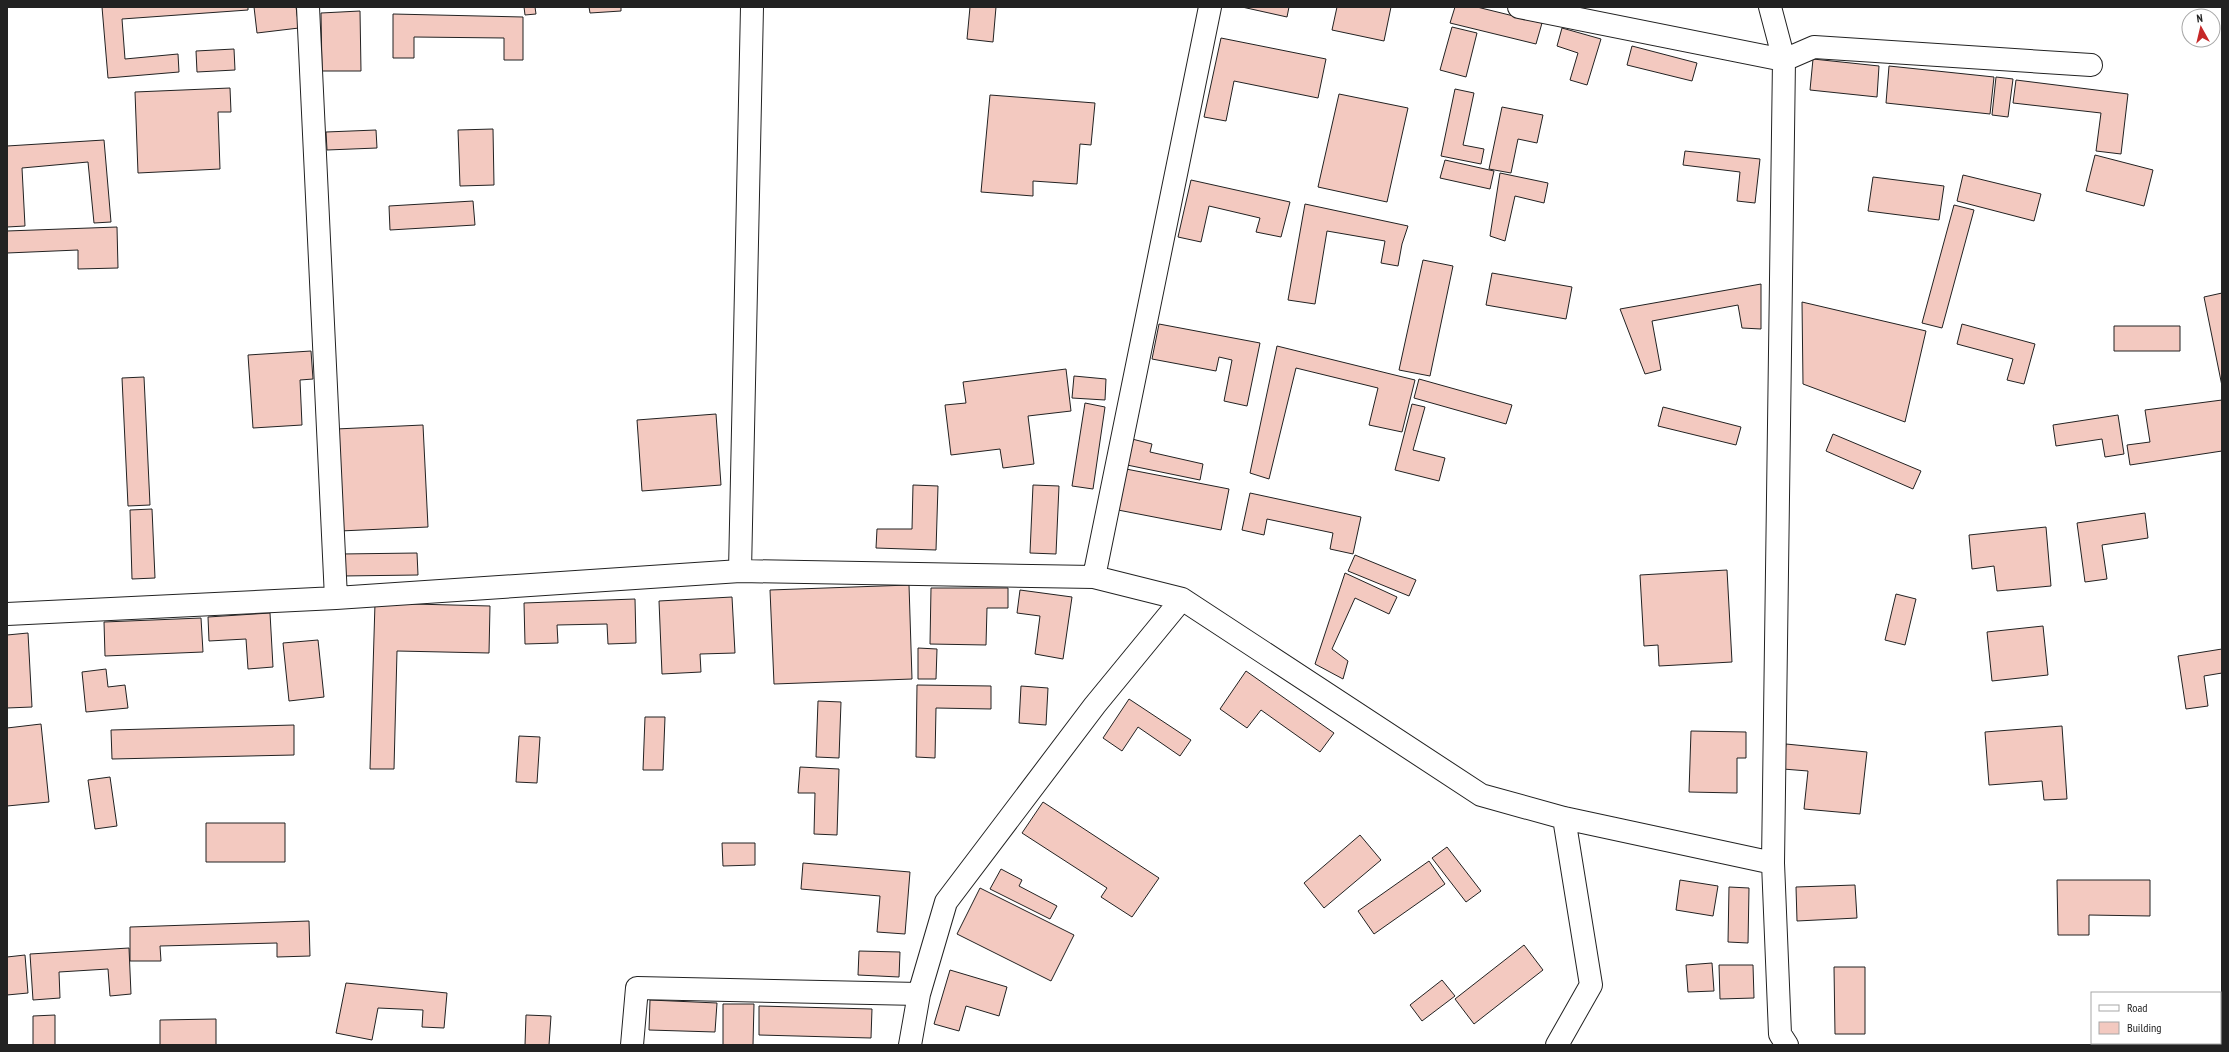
<svg xmlns="http://www.w3.org/2000/svg" width="2229" height="1052" viewBox="0 0 2229 1052" font-family="'PT Sans Narrow',sans-serif">
	<style>
		.building { fill: #f3c9c0; stroke: #222 }
		.lines { fill: none; stroke-linecap: round; stroke-linejoin: round }
		.minor-casing { stroke: #222; stroke-width: 24 }
		.minor { stroke: #fff; stroke-width: 22 }
	</style>
	<rect width="100%" height="100%" fill="#fff"/>
	<path class="building" d="M102 7H248V10L122 19 125 59 178 54 179 72 108 78Z
		M254 7H296L299 28 257 33Z
		M524 7H535L536 14 525 15Z
		M589 7H621V11L590 13Z
		M970 7H996L993 42 967 39Z
		M1242 7H1289L1287 17Z
		M1337 7H1391L1384 41 1332 30Z
		M1455 7H1477L1542 23 1536 44 1450 23Z
		M360 11 361 71H322L321 13Z
		M393 14 523 17V60H504V38L414 37V58H393Z
		M1452 27 1477 33 1466 77 1440 70Z
		M1562 28 1601 39 1587 85 1570 80 1578 53 1557 46Z
		M1221 38 1326 59 1318 98 1234 81 1226 121 1204 117Z
		M1632 46 1697 63 1692 81 1627 65Z
		M234 49 235 70 197 72 196 51Z
		M1813 59 1879 66 1877 97 1810 90Z
		M1889 66 1994 77 1990 114 1886 103Z
		M1996 77 2013 79 2008 117 1992 115Z
		M2016 80 2128 94 2121 154 2096 151 2101 113 2013 103Z
		M230 88 231 112H218L220 169 138 173 135 92Z
		M1455 89 1474 93 1463 145 1484 149 1481 164 1441 156Z
		M1339 94 1408 108 1387 202 1318 187Z
		M990 95 1095 103 1091 145 1080 144 1077 184 1033 181V196L981 192Z
		M1502 107 1543 115 1537 143 1518 139 1511 173 1489 169Z
		M493 129 494 185 460 186 458 130Z
		M376 130 377 148 327 150 326 132Z
		M104 140 111 222 94 223 88 162 22 168 25 226 7 227V146Z
		M1685 151 1760 159 1755 203 1737 201 1740 172 1683 165Z
		M2095 155 2153 170 2144 206 2086 191Z
		M1445 160 1494 171 1490 189 1440 178Z
		M1500 173 1548 183 1544 203 1515 196 1505 241 1490 236Z
		M1963 175 2041 194 2034 221 1957 201Z
		M1873 177 1944 186 1939 220 1868 211Z
		M1191 180 1290 202 1281 237 1256 232 1260 218 1209 206 1201 242 1178 237Z
		M473 201 475 225 390 230 389 206Z
		M1305 204 1408 226 1402 244 1398 266 1381 263 1385 241 1327 231 1315 304 1288 300Z
		M1954 205 1974 210 1942 328 1922 323Z
		M117 227 118 268 78 269V250L7 253V231Z
		M1423 260 1453 266 1430 376 1399 370Z
		M1492 273 1572 287 1566 319 1486 305Z
		M1761 284V329L1742 328 1738 305 1652 321 1661 370 1645 374 1620 309Z
		M2222 293V386L2204 297Z
		M1802 302 1926 331 1905 422 1803 384Z
		M1159 324 1260 343 1247 406 1224 401 1232 360 1219 357 1216 371 1152 359Z
		M1962 324 2035 344 2024 384 2007 380 2013 359 1957 344Z
		M2114 326H2180V351H2114Z
		M1277 346 1415 380 1402 432 1369 425 1378 388 1296 368 1269 479 1250 473Z
		M311 351 313 379 300 380 302 425 253 428 248 355Z
		M1066 369 1071 411 1028 416 1034 464 1003 468 1000 449 951 455 945 405 966 403 963 382Z
		M1074 376 1106 379 1105 400 1072 398Z
		M144 377 150 505 128 506 122 378Z
		M1419 379 1512 405 1506 424 1414 398Z
		M2222 400V451L2130 465 2127 445 2150 442 2145 410Z
		M1085 403 1105 407 1093 489 1072 486Z
		M1412 404 1425 407 1413 450 1445 458 1439 481 1395 470Z
		M1663 407 1741 427 1736 445 1658 426Z
		M716 414 721 485 642 491 637 420Z
		M2118 415 2124 454 2105 457 2102 439 2056 446 2053 425Z
		M423 425 428 527 340 531 336 429Z
		M1833 434 1921 471 1913 489 1826 451Z
		M1132 439 1152 444 1150 452 1203 464 1200 480 1127 465Z
		M1126 469 1229 489 1221 530 1118 510Z
		M913 485 938 486 936 550 876 548 877 529H912Z
		M1033 485 1059 486 1056 554 1030 553Z
		M1250 493 1361 517 1353 554 1330 549 1333 533 1267 519 1264 535 1242 530Z
		M152 509 155 578 132 579 130 510Z
		M2145 513 2148 538 2102 545 2107 579 2085 582 2077 523Z
		M2046 527 2051 586 1997 591 1994 566 1972 569 1969 535Z
		M417 553 418 575 342 576 341 554Z
		M1355 555 1416 580 1409 596 1348 571Z
		M1727 570 1732 662 1659 666 1658 645 1644 646 1640 575Z
		M1345 573 1397 597 1389 614 1355 598 1332 649 1348 661 1343 679 1315 664Z
		M909 585 912 679 774 684 770 590Z
		M931 588H1008V608H987L986 645 930 644Z
		M1020 590 1072 597 1063 659 1035 654 1040 616 1017 613Z
		M1896 594 1916 599 1905 645 1885 640Z
		M732 597 735 653 700 654 701 672 662 674 659 601Z
		M635 599 636 643 608 644 607 624 557 625 558 643 525 644 524 603Z
		M375 603 490 606 489 653 397 651 394 769H370Z
		M270 613 273 667 248 669 246 639 209 641 208 617Z
		M201 618 203 652 105 656 104 622Z
		M2043 626 2048 675 1992 681 1987 632Z
		M28 633 32 707 7 708V635Z
		M318 640 324 697 289 701 283 643Z
		M918 648 937 649 936 679H918Z
		M2222 649V673L2204 676 2208 706 2186 709 2178 656Z
		M106 669 108 687 125 685 128 708 86 712 82 672Z
		M1246 671 1334 733 1320 752 1261 710 1247 728 1220 709Z
		M917 685 991 686V709L936 708 935 758 916 757Z
		M1021 686 1048 688 1046 725 1019 723Z
		M1129 699 1191 740 1180 756 1138 727 1122 751 1103 738Z
		M818 701 841 702 839 758 816 757Z
		M645 717H665L663 770H643Z
		M41 724 49 802 7 806V728Z
		M294 725V755L112 759 111 730Z
		M2062 726 2067 799 2044 800 2042 781 1989 785 1985 732Z
		M1691 731 1746 732V758H1737V793L1689 792Z
		M519 736 540 737 537 783 516 782Z
		M1786 744 1867 752 1860 814 1804 809 1808 771 1783 769Z
		M800 767 839 769 837 835 814 834 815 793H798Z
		M110 777 117 826 95 829 88 780Z
		M1043 802 1159 878 1132 917 1101 897 1107 888 1022 833Z
		M206 823H285V862H206Z
		M1360 835 1381 860 1324 908 1304 883Z
		M722 843H755V865L723 866Z
		M1447 847 1481 891 1466 902 1432 858Z
		M1429 861 1445 884 1374 934 1358 911Z
		M803 863 910 872 905 934 877 932 880 896 801 889Z
		M1001 869 1022 880 1019 886 1057 906 1050 919 990 889Z
		M1680 880 1718 886 1713 916 1676 910Z
		M2057 880H2150V916L2089 915V935H2058Z
		M1855 885 1857 918 1797 921 1796 887Z
		M1729 887 1749 888 1748 943 1728 942Z
		M980 888 1074 935 1051 981 957 934Z
		M309 921 310 956 277 957V943L160 946 161 961H130V927Z
		M1524 945 1543 970 1474 1024 1455 999Z
		M129 948 131 994 110 996 108 969 59 972 60 998 33 1000 30 954Z
		M859 951 900 952 899 977 858 975Z
		M25 955 28 993 7 995V957Z
		M1712 963 1714 991 1688 992 1686 965Z
		M1719 965H1753L1754 998 1720 999Z
		M1834 967H1865V1034H1835Z
		M950 970 1007 987 999 1016 966 1006 959 1031 934 1024Z
		M1442 980 1455 996 1422 1021 1410 1005Z
		M346 983 447 993 444 1028 422 1027 423 1010 378 1008 372 1040 336 1033Z
		M650 1000 717 1003 715 1032 649 1030Z
		M723 1004H754L753 1045H723Z
		M759 1006 872 1009 871 1038 759 1035Z
		M55 1015V1045H33V1016Z
		M526 1015 551 1016 549 1045H525Z
		M216 1019V1045H160V1020Z"/>
	<g class="lines">
		<defs>
			<path id="minor" d="M308 7 336 598
				M1519 7 1784 60 1814 47 2091 65
				M1770 7 1784 60 1773 863 1780 1034 1787 1045
				M740 571 752 7
				M1094 577 1210 7
				M7 614 336 598 740 571 1094 577 1182 599 1481 795 1564 818 1773 863
				M632 1045 637 988 919 994
				M910 1045 919 994 946 902 1095 705 1182 599
				M1557 1045 1591 985 1564 818"/>
		</defs>
		<use href="#minor" class="minor-casing"/>
		<use href="#minor" class="minor"/>
	</g>
	<rect width="2229" height="1052" fill="none" stroke="#222222" stroke-width="16"/>
	<rect x="2091" y="992" width="130" height="52" fill="#ffffff" stroke="#a7a7a7"/>
	<rect x="2099" y="1005" width="20" height="6" fill="#ffffff" stroke="#a7a7a7"/>
	<text x="2127" y="1012" font-size="12" fill="#222222">Road</text>
	<rect x="2099" y="1022" width="20" height="12" fill="#f3c9c0" stroke="#a7a7a7"/>
	<text x="2127" y="1032" font-size="12" fill="#222222">Building</text>
	<g transform="translate(2201 28) rotate(352)"><circle r="19" fill="#ffffff" stroke="#a7a7a7"/>
	<path d="M0-3L7 15L0 10L-7 15Z" fill="#c62828"/>
	<text y="-6" font-size="11" font-weight="bold" text-anchor="middle" fill="#222222">N</text>
	</g>
</svg>
